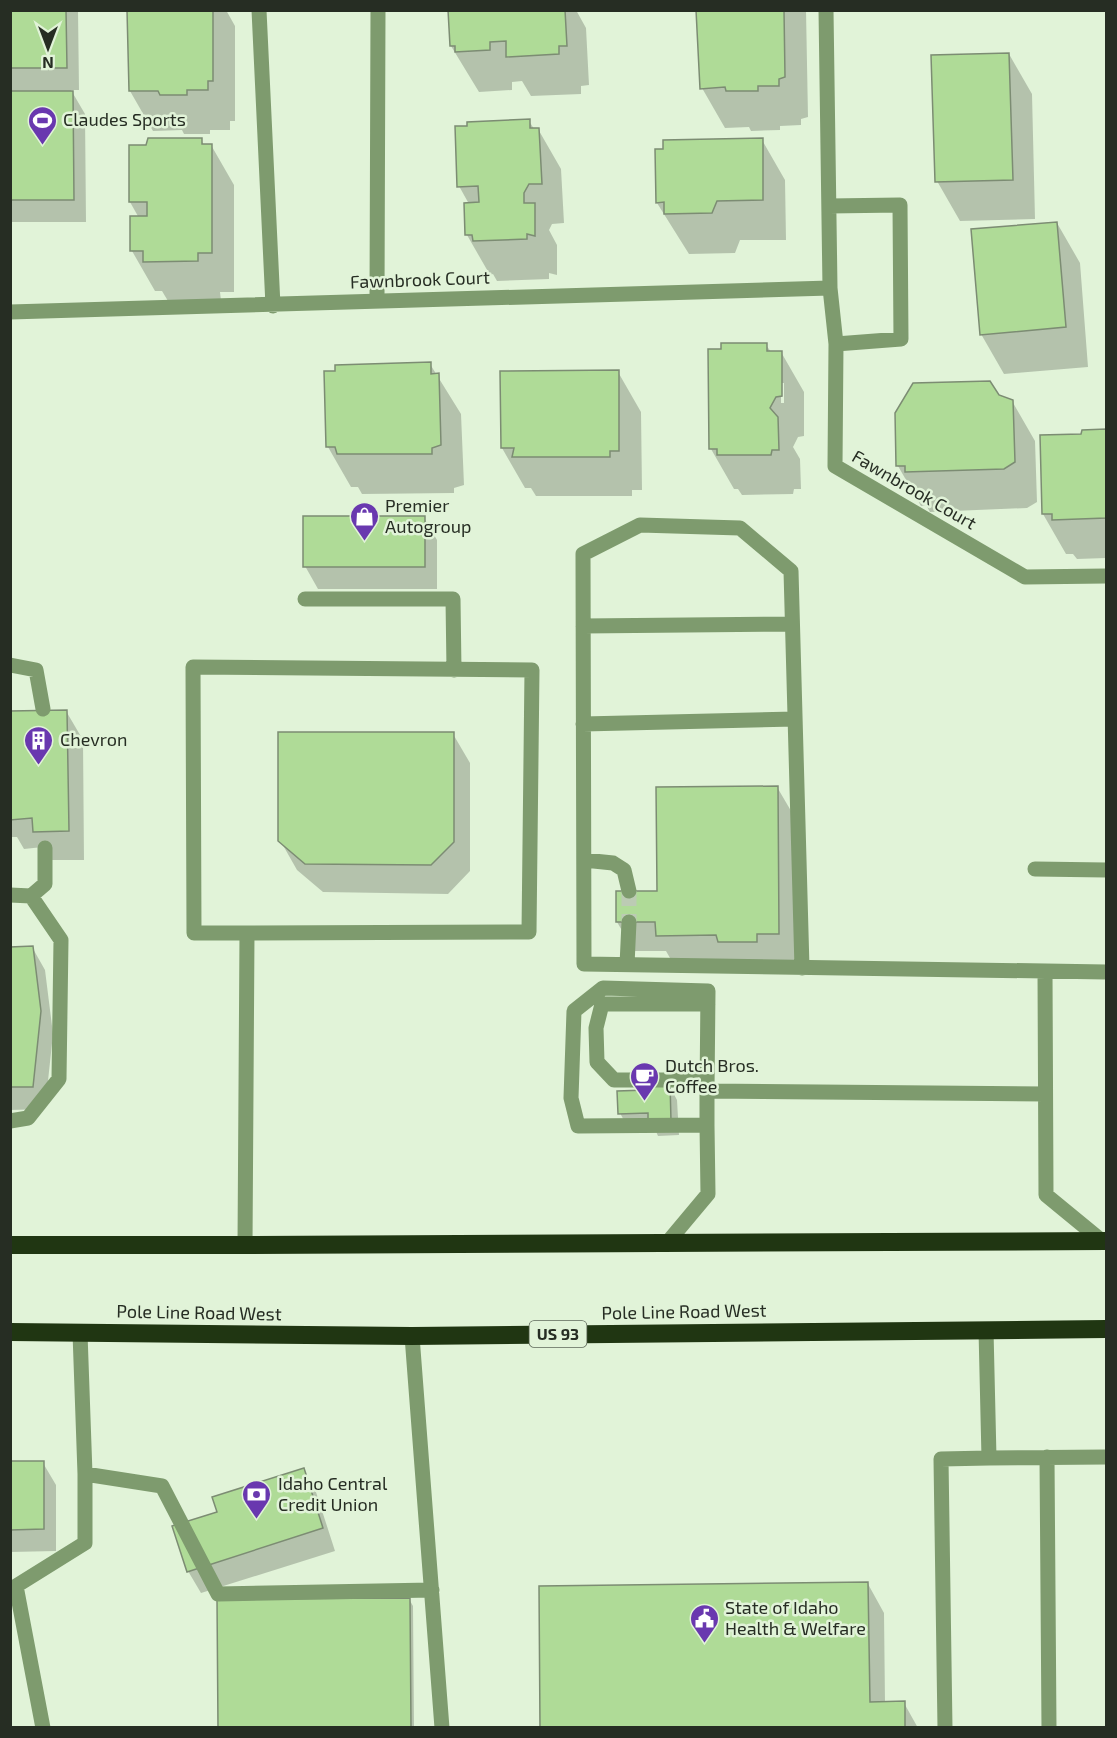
<svg xmlns="http://www.w3.org/2000/svg" width="1117" height="1738" viewBox="0 0 1117 1738" font-family="'Exo 2',sans-serif">
	<style>
		.shadow { fill: #0003; fill-rule: evenodd }
		.building { fill: #afdb97; stroke: #7c8c73; stroke-width: 1.5 }
		.lines { fill: none; stroke-linecap: round; stroke-linejoin: round }
		.minor-tunnel { stroke: #bccbb4; stroke-width: 15; stroke-dasharray: 15 8; stroke-linecap: butt }
		.minor { stroke: #7e9b6e; stroke-width: 15 }
		.highway { stroke: #203612; stroke-width: 18 }
		.labels { text-anchor: middle; stroke-width: 5; stroke-linejoin: round; paint-order: stroke }
		.shield { fill: #e1f3d8; stroke: #5e6859; stroke-width: 1.5 }
		.shield-label { font-size: 16px; font-weight: bold; fill: #262d23 }
		.poi-label { font-size: 18px; fill: #262d23; stroke: #e1f3d8; text-anchor: start }
		.street-label { font-size: 18px; fill: #262d23; stroke: #e1f3d8 }
	</style>
	<rect width="100%" height="100%" fill="#e1f3d8"/>
	<path class="shadow" d="M10 10H78L79 90H71L85 114 86 222H10Z
		M129 10H226L235 26V121H230V130H210V134H184L182 130 153 131 130 91Z
		M450 10H576L586 28 589 85 581 86V94L531 96 522 81 512 82V90L479 92 451 46Z
		M698 10H806L808 117 801 119V125L780 126V130L751 131 749 127 725 128 702 88Z
		M1009 54 1032 94 1035 219 960 221 937 181Z
		M529 121 534 129H538L561 169 564 223 552 224 549 230 557 245V275L549 273V279L497 281 493 274 490 275 467 235 469 204 459 186Z
		M201 140 204 145H211L234 185V292H220L221 301H168L162 291H155L132 251 139 218 130 202V146H147Z
		M762 140 785 180 786 240H740L735 253 689 254 657 203Z
		M1057 223 1080 263 1088 367 1004 374 981 334Z
		M766 345 771 352H781L804 392V436L798 437 793 447 800 459 801 489H794L793 494 742 495 738 489H734L711 449ZM781 383H784V403H781Z
		M430 364 461 414 464 485 454 488V493L362 494 358 487H351L328 447 326 372Z
		M502 372H618L641 412 642 490H632V496H536L531 488H525L502 448Z
		M998 396 1012 401 1035 441 1037 502 1027 508 930 512 926 505 921 506 898 466Z
		M1083 431H1106V558L1077 559 1073 554H1066L1043 514Z
		M424 518 437 540V589H318L305 566Z
		M66 711 83 740 84 860H51L43 847 24 849 17 837H10V713Z
		M453 734 470 763V871L448 894 323 892 297 870 280 840Z
		M777 787 794 816 795 962 674 965 666 951H634L617 922 658 892Z
		M32 947 45 970 53 1034 45 1109 10 1110V949Z
		M669 1085 677 1100 679 1135 658 1136 654 1127 628 1128 620 1113 650 1092Z
		M10 1463H43L56 1485V1551L10 1552Z
		M303 1470 316 1492 335 1551 201 1593 188 1571 218 1513Z
		M868 1584 884 1613 885 1703H904L918 1728H542Z
		M409 1599 413 1606 414 1728H220Z"/>
	<path class="building" d="M10 10H66L67 68H10Z
		M127 10H213V81H208V90H187V95H160L158 91H129Z
		M448 10H565L567 46H559V54L506 57V41L490 42V50L455 52V46H450Z
		M696 10H784L785 77 779 79V86H758V91H726L725 87 700 89Z
		M1009 53 1013 180 935 182 931 55Z
		M10 91H73L74 200H10Z
		M530 119V128H539L542 184H529L524 193V203H535V236L527 234V239L473 241 472 235H465L464 203 479 202 478 186 457 187 455 126H467V122Z
		M148 138H202V144H212V253H198V261L143 262V251H130V216H147V202H129V145H146Z
		M763 138V200L717 201 712 213 664 214V202L656 203 655 149H663V140Z
		M1057 222 1066 327 980 335 971 229Z
		M721 343H767V351H782V396L776 397 770 408 778 417 779 450H772L771 455H717V449H709L708 349H721Z
		M431 362V374L439 373 441 445 432 448V454H337L335 447H326L324 371H335V365Z
		M619 370V451H610V457H512L514 448H501L500 371Z
		M990 381 999 395 1013 400 1015 462 1004 469 905 472V466H896L895 413 913 383Z
		M1106 429V518L1052 520V514H1042L1040 435 1081 434 1082 430Z
		M303 516H425V567H303Z
		M67 710 69 831 33 832 32 818 10 820V711Z
		M278 732H454V842L431 865 305 864 278 841Z
		M778 786 779 934H757V942H718L716 935 656 936 655 922H616V891H657L656 787Z
		M33 946 41 1011 33 1087H10V947Z
		M670 1083 671 1121H648V1113L618 1114 617 1091 648 1090V1084Z
		M10 1461H44V1529L10 1530Z
		M304 1468 323 1528 187 1572 172 1526 217 1512 212 1497Z
		M868 1582 870 1702 905 1701V1728H540L539 1586Z
		M410 1598 411 1728H218L217 1599Z"/>
	<g class="lines">
		<path class="minor-tunnel" d="M629 891V922"/>
		<path class="minor" d="M259 10 273 306
			M826 10 830 288 836 344 835 466 1025 577 1106 576
			M829 206 900 205 901 339 836 344
			M377 300 378 10
			M10 312C284 306 557 295 830 288
			M305 599H453L454 670
			M583 626 792 624
			M10 665 36 670 43 709
			M583 724 795 719
			M584 860 613 863 624 870 629 891
			M1035 869 1106 870
			M10 895 31 896 61 940 59 1079 28 1118 10 1121
			M31 896 45 884V848
			M627 965 629 922
			M802 968 791 571 740 528 640 525 583 554 584 964 1106 972
			M1045 971 1046 1195 1102 1241
			M707 1080H614L597 1062 596 1028 602 1004H708
			M707 1125V1091L1045 1094
			M667 1243 708 1194 707 1125 578 1126 571 1098 574 1011 603 988 708 991 707 1091
			M245 1245 247 933 529 932 532 670 193 667 194 933H247
			M986 1330 989 1458 1106 1457
			M80 1333 85 1474 162 1486 218 1594 432 1590
			M412 1336 442 1728
			M1047 1457 1049 1728
			M43 1728 16 1586 85 1543V1474
			M945 1728 941 1459 989 1458"/>
		<path class="highway" d="M10 1245H245L1106 1241
			M10 1332 412 1336 1106 1329"/>
	</g>
	<defs>
		<symbol id="stadium-pin" viewBox="-11 -11 22 30"><path d="M0 17L-7.5 6A9.5 9.5 0 1 1 7.5 6Z" fill="#6938af" stroke="#e1f3d8"/><path d="M0-5a6.5 5 0 1 0 0 10a6.5 5 0 1 0 0-10ZM-3.5-1.8h7v3.6h-7Z" fill="#fff"/></symbol>
		<symbol id="shop-pin" viewBox="-11 -11 22 30"><path d="M0 17L-7.5 6A9.5 9.5 0 1 1 7.5 6Z" fill="#6938af" stroke="#e1f3d8"/><path d="M-5-2.5h2.3a2.7 3.5 0 0 1 5.4 0H5L5.5 6h-11ZM-1.5-2.5h3a1.5 2.3 0 0 0-3 0Z" fill="#fff"/></symbol>
		<symbol id="building-pin" viewBox="-11 -11 22 30"><path d="M0 17L-7.5 6A9.5 9.5 0 1 1 7.5 6Z" fill="#6938af" stroke="#e1f3d8"/><path d="M-4-6H4V6H1V3H-1V6H-4ZM-2.5-4.3h1.7v1.8h-1.7ZM.8-4.3h1.7v1.8H.8ZM-2.5-1h1.7V.8h-1.7ZM.8-1h1.7V.8H.8Z" fill="#fff"/></symbol>
		<symbol id="cafe-pin" viewBox="-11 -11 22 30"><path d="M0 17L-7.5 6A9.5 9.5 0 1 1 7.5 6Z" fill="#6938af" stroke="#e1f3d8"/><path d="M-5.5-4.5H6V0H3Q3 3.5 0 3.5H-2.5Q-5.5 3.5-5.5 0ZM3-3.2v2h1.7v-2ZM-6 4.5H4V6H-6Z" fill="#fff"/></symbol>
		<symbol id="bank-pin" viewBox="-11 -11 22 30"><path d="M0 17L-7.5 6A9.5 9.5 0 1 1 7.5 6Z" fill="#6938af" stroke="#e1f3d8"/><path d="M-6-4H6V4H-6ZM0-2.3a2.3 2.3 0 1 0 0 4.6a2.3 2.3 0 1 0 0-4.6Z" fill="#fff"/></symbol>
		<symbol id="civic-pin" viewBox="-11 -11 22 30"><path d="M0 17L-7.5 6A9.5 9.5 0 1 1 7.5 6Z" fill="#6938af" stroke="#e1f3d8"/><path d="M-.6-6.5H3V-4.5H.6V-3L4-1V1h2V6H-6V1h2V-1L-.6-3ZM-1.2 2.5V6h2.4V2.5Z" fill="#fff"/></symbol>
	</defs>
	<g fill-rule="evenodd">
		<use href="#stadium-pin" x="26" y="104" width="33" height="45"/>
		<use href="#shop-pin" x="348" y="500" width="33" height="45"/>
		<use href="#building-pin" x="22" y="724" width="33" height="45"/>
		<use href="#cafe-pin" x="628" y="1060" width="33" height="45"/>
		<use href="#bank-pin" x="240" y="1478" width="33" height="45"/>
		<use href="#civic-pin" x="688" y="1602" width="33" height="45"/>
	</g>
	<g class="labels">
		<rect class="shield" x="529.5" y="1321" width="57" height="26" rx="4.5"/>
		<g class="shield-label">
			<text x="558" y="1340">US 93</text>
		</g>
		<g class="poi-label">
			<text x="63" y="126">Claudes Sports</text>
			<text x="385" y="512">Premier<tspan x="385" dy="21">Autogroup</tspan></text>
			<text x="60" y="746">Chevron</text>
			<text x="665" y="1072">Dutch Bros.<tspan x="665" dy="21">Coffee</tspan></text>
			<text x="278" y="1490">Idaho Central<tspan x="278" dy="21">Credit Union</tspan></text>
			<text x="725" y="1614">State of Idaho<tspan x="725" dy="21">Health &amp; Welfare</tspan></text>
		</g>
		<g class="street-label">
			<text transform="translate(420 280) rotate(-2)" y="6">Fawnbrook Court</text>
			<text transform="translate(914 490) rotate(30)" y="6">Fawnbrook Court</text>
			<text transform="translate(684 1312) rotate(-1)" y="6">Pole Line Road West</text>
			<text transform="translate(199 1313) rotate(1)" y="6">Pole Line Road West</text>
		</g>
	</g>
	<rect width="1117" height="1738" fill="none" stroke="#262d23" stroke-width="24"/>
	<g transform="translate(48 48) rotate(180)" stroke="#e1f3d8" stroke-width="4.5" paint-order="stroke">
	<path d="M0-4.5L10 22L0 15L-10 22Z" fill="#262d23"/>
	<text y="-9" font-size="16" font-weight="bold" text-anchor="middle" fill="#262d23">N</text>
	</g>
</svg>
